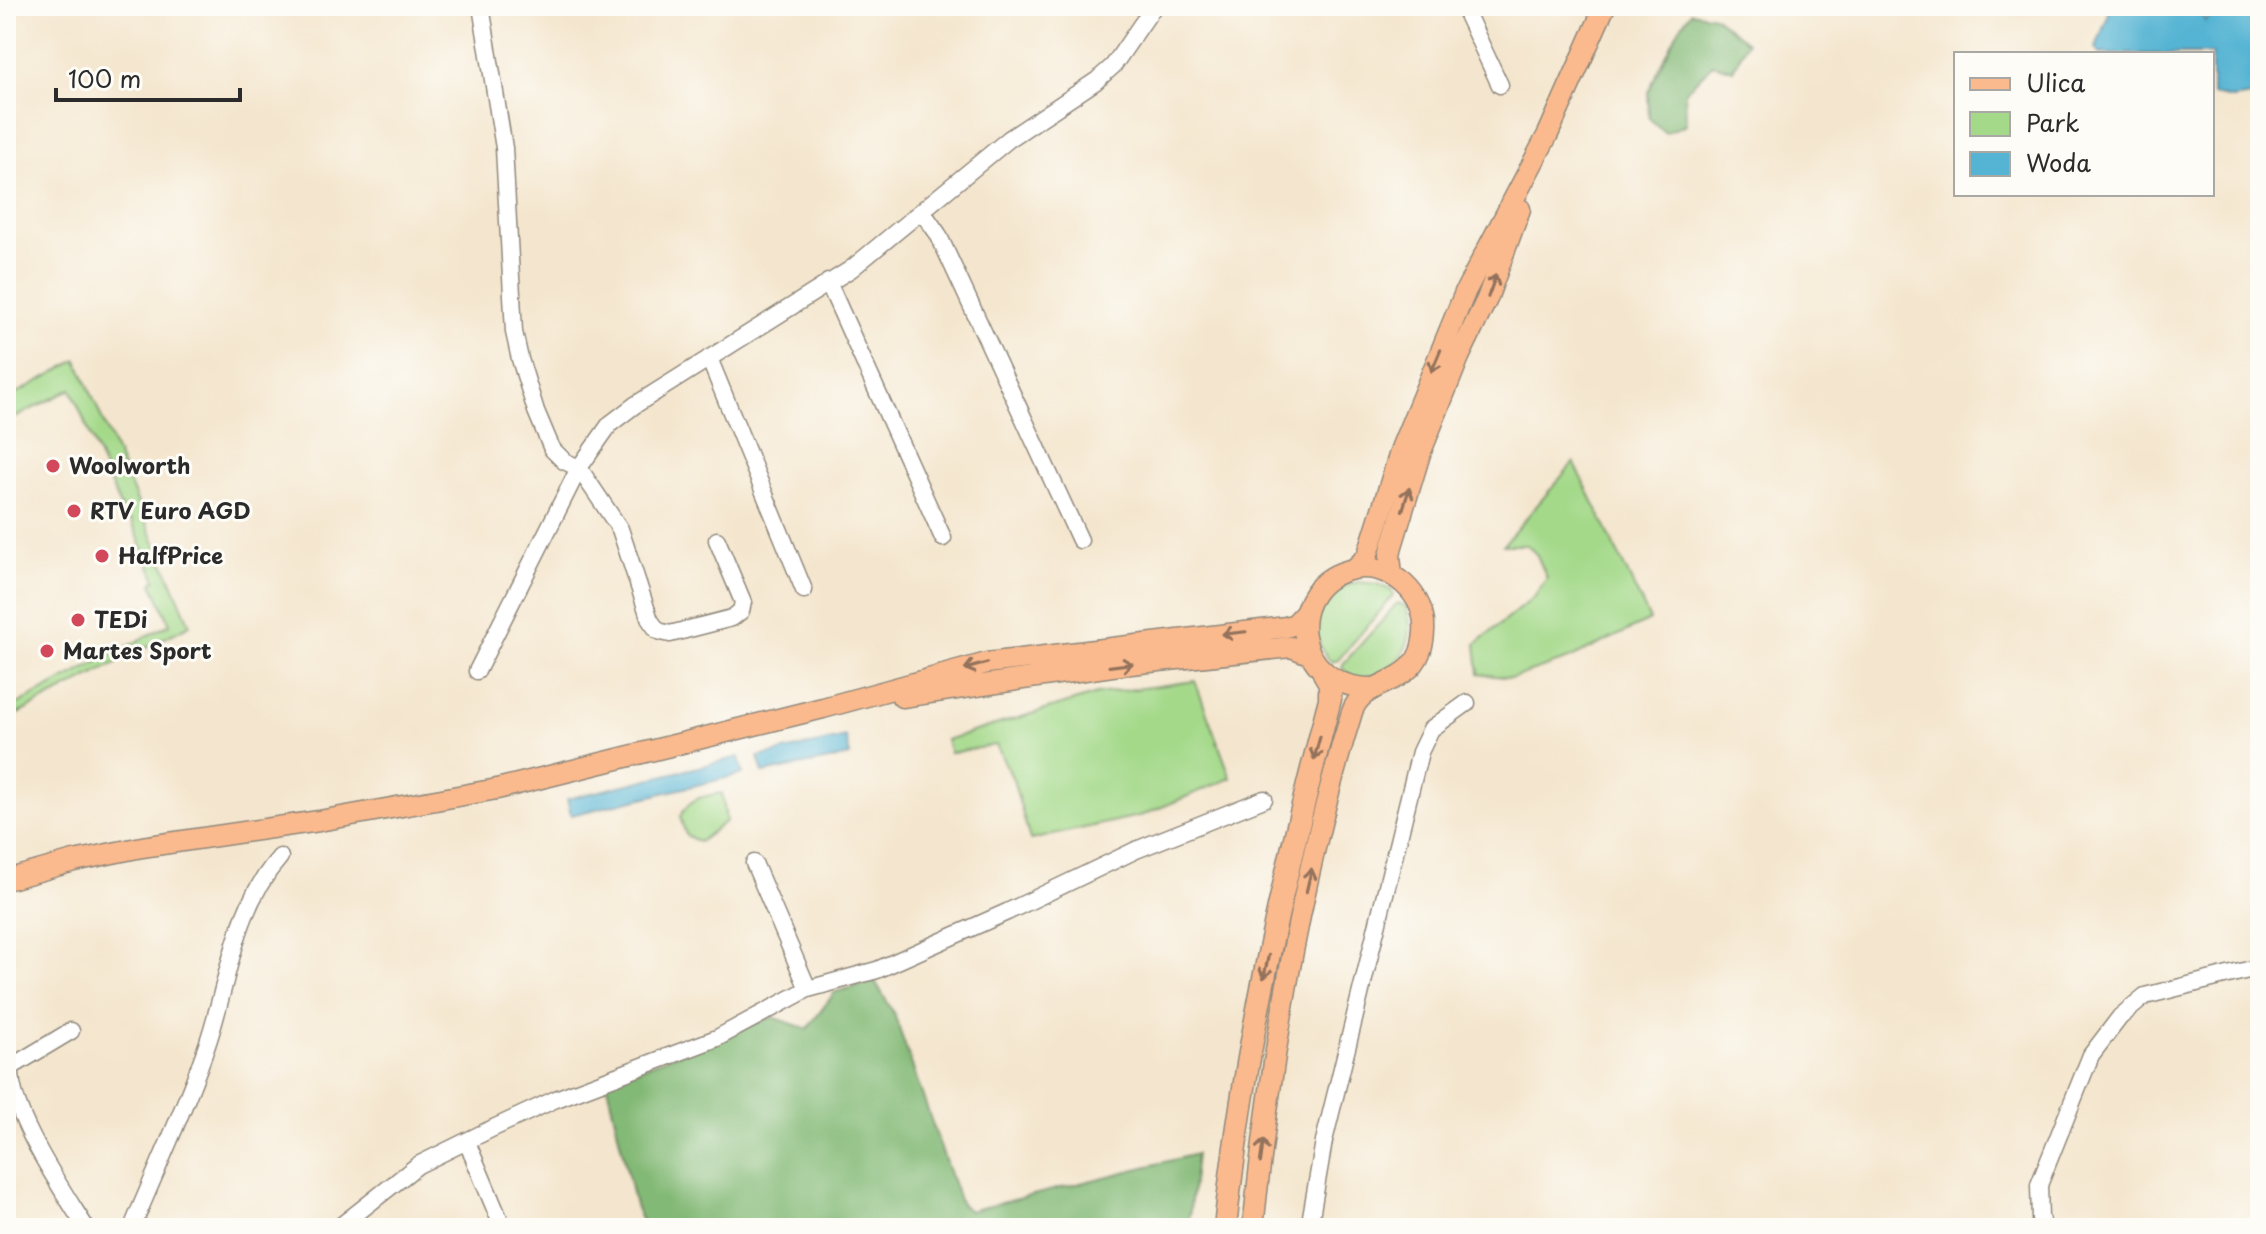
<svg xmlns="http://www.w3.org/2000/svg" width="2266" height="1234" viewBox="0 0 2266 1234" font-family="'Playpen Sans',sans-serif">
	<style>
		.green { fill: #a4d98a; stroke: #68825a; stroke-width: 2 }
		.forest { fill: #83b976; stroke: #577250; stroke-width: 2 }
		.water { fill: #55b4d3; stroke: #40707f; stroke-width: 2 }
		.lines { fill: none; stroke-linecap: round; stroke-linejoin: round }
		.minor-casing { stroke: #90887c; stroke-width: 19 }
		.major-casing { stroke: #90887c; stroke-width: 23 }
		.highway-casing { stroke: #90887c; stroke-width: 25 }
		.minor { stroke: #fff; stroke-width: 16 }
		.major { stroke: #fbba8d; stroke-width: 20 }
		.highway { stroke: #fbba8d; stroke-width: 22 }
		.oneway { stroke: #93725c }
		.poi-dot { fill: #d1495b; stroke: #fdfcf7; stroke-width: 3 }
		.labels { text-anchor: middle; stroke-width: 6; stroke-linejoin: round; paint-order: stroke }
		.poi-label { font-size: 22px; font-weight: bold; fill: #2b2b2b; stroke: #fdfcf7; text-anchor: start }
	</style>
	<rect width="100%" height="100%" fill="#fdfcf7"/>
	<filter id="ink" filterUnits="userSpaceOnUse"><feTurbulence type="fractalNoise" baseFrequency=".0125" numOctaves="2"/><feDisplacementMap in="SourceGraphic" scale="16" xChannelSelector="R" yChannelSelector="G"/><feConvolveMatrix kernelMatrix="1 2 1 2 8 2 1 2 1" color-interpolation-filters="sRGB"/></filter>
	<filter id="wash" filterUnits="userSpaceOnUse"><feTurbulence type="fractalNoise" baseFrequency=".006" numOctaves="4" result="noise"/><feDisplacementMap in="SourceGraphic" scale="32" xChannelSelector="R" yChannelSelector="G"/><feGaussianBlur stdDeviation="1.8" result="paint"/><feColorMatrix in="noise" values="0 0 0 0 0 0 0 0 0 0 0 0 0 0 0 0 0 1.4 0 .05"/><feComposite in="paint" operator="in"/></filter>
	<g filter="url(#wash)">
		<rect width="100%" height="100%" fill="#f4e6ce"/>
		<path class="green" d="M77 360 190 625 6 720V710L170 624 152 583 156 580 131 520 126 521 71 389 6 422V399Z
			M1574 462 1650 620 1569 659 1512 678 1479 674 1476 644 1535 596 1547 578 1537 555 1527 545H1503Z
			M1358 582 1378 584 1392 591 1393 596 1338 660 1331 662C1303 633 1319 589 1358 582Z
			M1398 603 1405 606C1427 654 1370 697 1342 668L1343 664Z
			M1195 681 1231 778 1143 815 1030 840 1013 779 996 745 950 753 946 740 1097 694Z
			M722 793 726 821 699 842 686 835 680 817C689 798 702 796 722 793Z"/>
		<path class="forest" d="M1691 12 1714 16 1747 42 1733 70 1713 64 1685 92 1686 124 1665 133 1649 118 1648 92 1679 29Z
			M875 981 894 1014 960 1203 969 1211 1196 1154 1188 1228H645L635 1206 606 1081 773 1017 807 1029 835 992Z"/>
		<path class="water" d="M2107 6H2202L2205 21 2224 6H2260V95L2232 99 2212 95V54H2099L2096 47 2108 16Z
			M846 737 850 756 763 773 758 757Z
			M739 757 743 774 571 815 567 799Z"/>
	</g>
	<g filter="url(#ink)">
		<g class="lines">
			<defs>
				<path id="minor" d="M481 6 504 148 514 332 520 359 536 411 552 449 564 461 579 468 620 529 650 620 658 631 670 634 732 618 741 611 743 602 717 540
					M1463 6 1500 85
					M922 211 938 234 1080 540
					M828 282 943 538
					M709 358 804 590
					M477 671 579 468 610 424 635 405 851 269 1009 139 1096 81 1113 66 1154 6
					M754 863 808 989
					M71 1031 11 1067C8 1111 62 1189 86 1228
					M467 1142 503 1228
					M132 1228C157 1167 186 1107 207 1045 229 981 233 910 280 857
					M338 1228 418 1165 489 1130 556 1099 717 1038 808 989 877 970 1007 912 1136 850 1264 799
					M1309 1228 1324 1141 1420 752 1431 729 1467 703
					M2045 1228 2040 1219 2039 1185 2091 1055 2120 1017 2145 996 2260 967"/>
				<path id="major" d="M1354 569 1367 557 1402 446 1466 290 1548 134 1605 6
					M1392 575 1390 556 1392 546 1420 454 1459 357 1487 299 1520 209
					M902 697 1112 666 1291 647 1309 654
					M6 880 74 861 142 847 319 821 497 789 823 708 987 663 1286 627 1295 624 1306 612
					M1253 1228C1271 1055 1300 879 1352 712 1365 674 1421 691 1424 632 1427 595 1391 562 1354 569 1281 583 1289 689 1373 688"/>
				<path id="highway" d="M1225 1228C1244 1048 1284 874 1330 699V683L1324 673"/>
			</defs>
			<use href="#minor" class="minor-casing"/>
			<use href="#major" class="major-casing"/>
			<use href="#highway" class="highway-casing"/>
			<use href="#minor" class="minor"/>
			<use href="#major" class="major"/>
			<use href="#highway" class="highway"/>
		</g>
		<defs><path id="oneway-shaft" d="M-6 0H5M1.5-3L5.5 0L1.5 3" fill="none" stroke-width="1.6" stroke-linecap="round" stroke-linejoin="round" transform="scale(2)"/></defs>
		<g class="oneway">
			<use href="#oneway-shaft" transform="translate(1492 286) rotate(-70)"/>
			<use href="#oneway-shaft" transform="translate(1436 361) rotate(113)"/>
			<use href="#oneway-shaft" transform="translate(1406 499) rotate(-73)"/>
			<use href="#oneway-shaft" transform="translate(1234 633) rotate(174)"/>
			<use href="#oneway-shaft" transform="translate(1121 665) rotate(-7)"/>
			<use href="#oneway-shaft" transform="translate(976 666) rotate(165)"/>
			<use href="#oneway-shaft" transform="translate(1317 748) rotate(105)"/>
			<use href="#oneway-shaft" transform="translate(1309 880) rotate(-77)"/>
			<use href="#oneway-shaft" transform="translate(1266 967) rotate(102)"/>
			<use href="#oneway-shaft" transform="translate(1262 1151) rotate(-82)"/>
		</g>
	</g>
	<g class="poi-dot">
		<circle cx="53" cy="466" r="8"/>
		<circle cx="74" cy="511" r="8"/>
		<circle cx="102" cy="556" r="8"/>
		<circle cx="78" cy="620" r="8"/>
		<circle cx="47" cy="651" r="8"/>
	</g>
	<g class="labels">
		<g class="poi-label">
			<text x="69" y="474">Woolworth</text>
			<text x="90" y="519">RTV Euro AGD</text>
			<text x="118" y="564">HalfPrice</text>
			<text x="94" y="628">TEDi</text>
			<text x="63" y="659">Martes Sport</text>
		</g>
	</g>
	<rect width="2266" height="1234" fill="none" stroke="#fdfcf7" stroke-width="32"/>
	<rect x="1954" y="52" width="260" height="144" fill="#fdfcf7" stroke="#a9a8a5" stroke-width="2"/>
	<rect x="1970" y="78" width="40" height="12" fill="#fbba8d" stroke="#a9a8a5" stroke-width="2"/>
	<text x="2026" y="92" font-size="24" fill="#2b2b2b">Ulica</text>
	<rect x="1970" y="112" width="40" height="24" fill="#a4d98a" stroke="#a9a8a5" stroke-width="2"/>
	<text x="2026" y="132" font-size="24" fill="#2b2b2b">Park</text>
	<rect x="1970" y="152" width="40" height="24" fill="#55b4d3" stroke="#a9a8a5" stroke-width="2"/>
	<text x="2026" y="172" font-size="24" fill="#2b2b2b">Woda</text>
	<path d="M56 88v12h184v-12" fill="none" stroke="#2b2b2b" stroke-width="4"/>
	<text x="68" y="88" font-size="24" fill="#2b2b2b" stroke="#fdfcf7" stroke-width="6" paint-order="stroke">100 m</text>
</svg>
